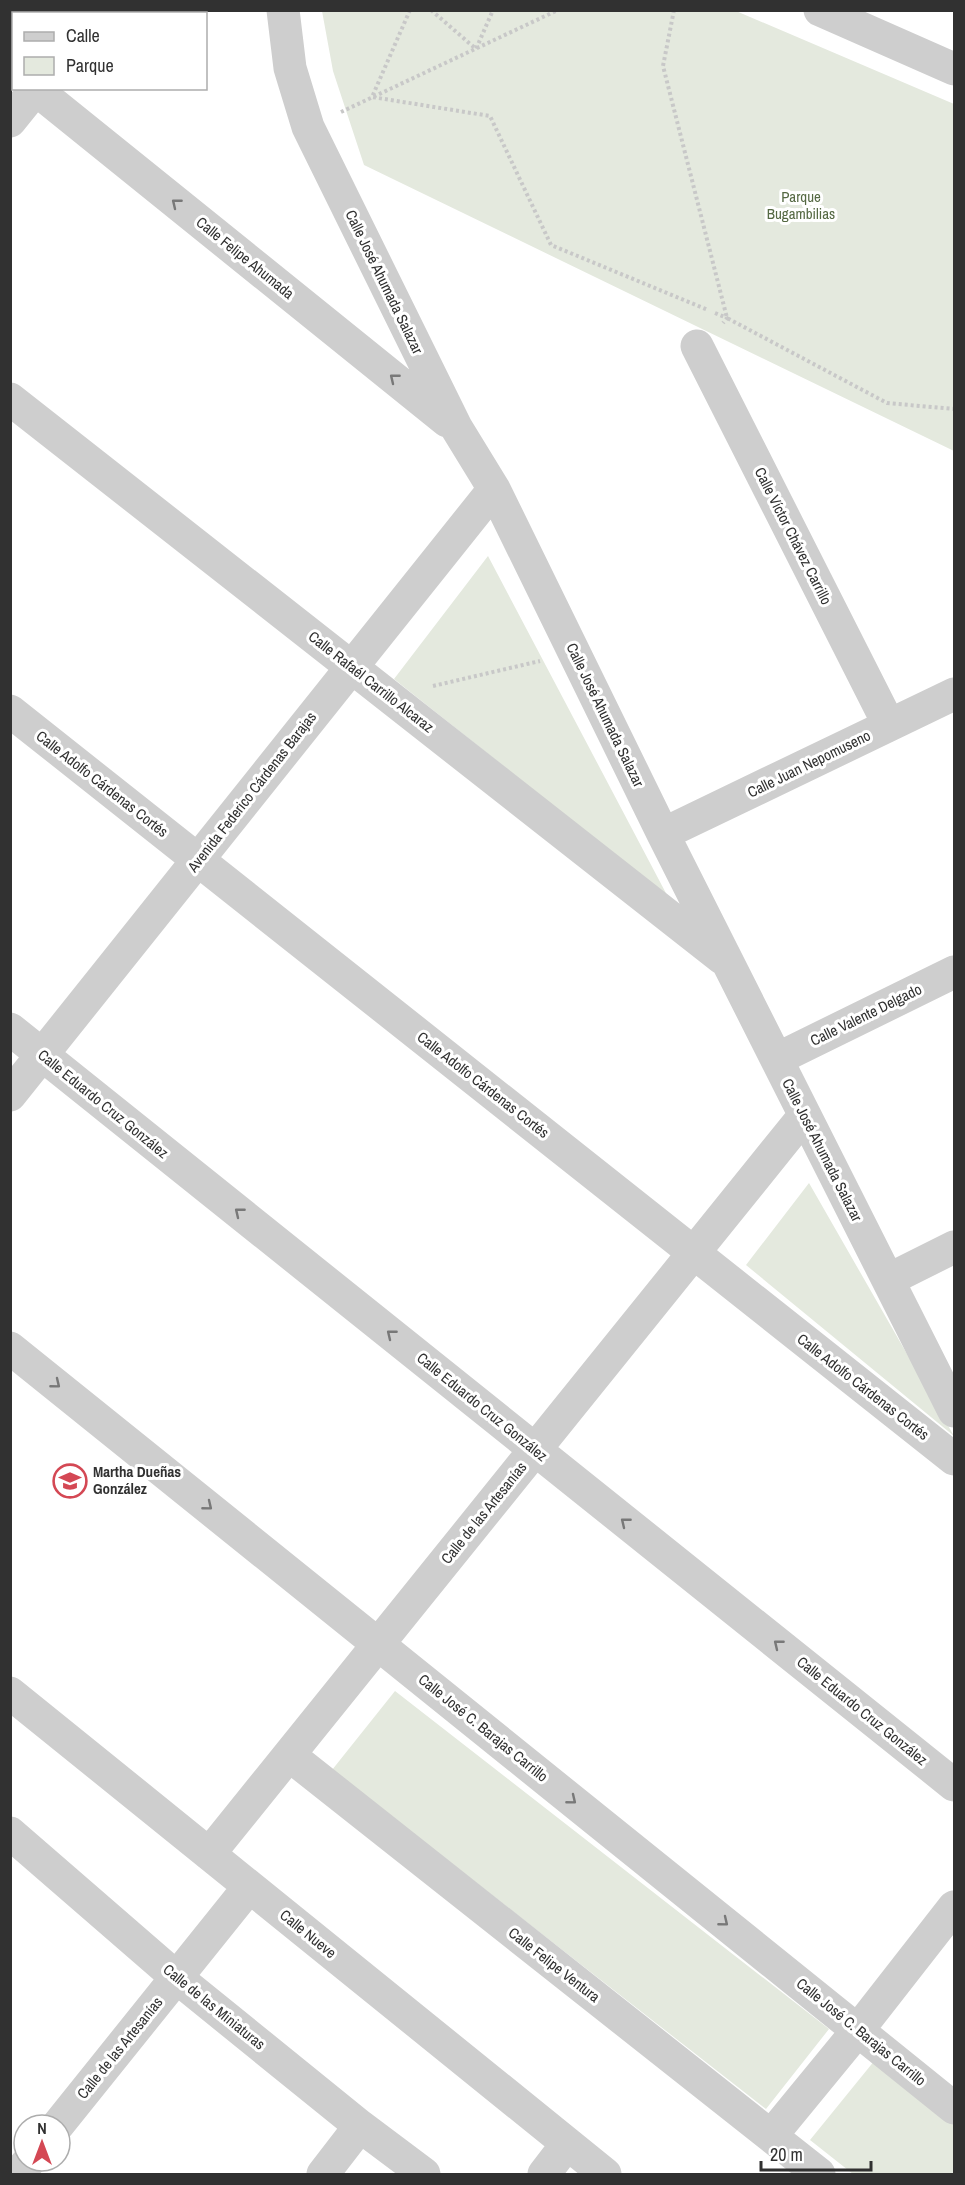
<svg xmlns="http://www.w3.org/2000/svg" width="965" height="2185" viewBox="0 0 965 2185" font-family="'Archivo Narrow',sans-serif">
	<style>
		.green { fill: #e4e9de }
		.lines { fill: none; stroke-linecap: round; stroke-linejoin: round }
		.path { stroke: #c8c8c8; stroke-width: 4; stroke-dasharray: 3 3; stroke-linecap: butt }
		.minor { stroke: #cecece; stroke-width: 33 }
		.oneway { stroke: #787878 }
		.labels { text-anchor: middle; stroke-width: 6; stroke-linejoin: round; paint-order: stroke }
		.park-label { font-size: 15px; fill: #556943; stroke: #fff }
		.street-label { font-size: 15px; fill: #313131; stroke: #fff }
		.poi-label { font-size: 15px; font-weight: bold; fill: #313131; stroke: #fff; text-anchor: start }
	</style>
	<rect width="100%" height="100%" fill="#fff"/>
	<path class="green" d="M322 11H736L954 104V451L364 165 333 71Z
		M488 556 668 897 394 679Z
		M809 1183 954 1436 746 1265Z
		M395 1691 829 2029 766 2109 332 1770Z
		M875 2060 954 2125V2174H853L810 2140Z"/>
	<g class="lines">
		<path class="path" d="M410 10 372 97 490 116 551 245 708 310
			M431 10 476 49 493 10
			M674 10 663 66 727 318 887 403 954 409
			M341 112 558 10
			M715 313 727 318 723 323
			M433 686 540 661"/>
		<path class="minor" d="M283 10 290 68 308 127 456 427 494 489 663 834 954 1411
			M820 10 954 69
			M10 70 14 72
			M34 88 447 421
			M10 121 35 90
			M697 346 889 725
			M10 399 722 958
			M10 711 954 1459
			M663 834 954 694
			M10 1029 954 1785
			M777 1059 954 972
			M10 1095 494 489
			M888 1280 954 1247
			M10 1348 954 2108
			M10 1693 605 2174
			M289 1755 819 2174
			M10 1833 176 1977 360 2126 424 2174
			M209 1854 804 1116
			M58 2125 249 1887
			M771 2136 858 2030 954 1907
			M18 2174 29 2161
			M323 2174 360 2126
			M544 2174 567 2144"/>
	</g>
	<defs><path id="oneway-chevron" d="M-2-3.5L2.5 0L-2 3.5" fill="none" stroke-width="1.6" stroke-linecap="round" stroke-linejoin="round" transform="scale(1.5)"/></defs>
	<g class="oneway">
		<use href="#oneway-chevron" transform="translate(176 203) rotate(-141)"/>
		<use href="#oneway-chevron" transform="translate(394 378) rotate(-141)"/>
		<use href="#oneway-chevron" transform="translate(239 1212) rotate(-141)"/>
		<use href="#oneway-chevron" transform="translate(391 1334) rotate(-141)"/>
		<use href="#oneway-chevron" transform="translate(56 1384) rotate(39)"/>
		<use href="#oneway-chevron" transform="translate(208 1506) rotate(39)"/>
		<use href="#oneway-chevron" transform="translate(625 1522) rotate(-141)"/>
		<use href="#oneway-chevron" transform="translate(778 1644) rotate(-141)"/>
		<use href="#oneway-chevron" transform="translate(572 1800) rotate(39)"/>
		<use href="#oneway-chevron" transform="translate(724 1922) rotate(39)"/>
	</g>
	<defs>
		<symbol id="school-ring" viewBox="-11 -11 22 22"><circle r="9.5" fill="#fff" stroke="#d44854" stroke-width="1.5"/><path d="M0-5L7-2L0 1L-7-2ZM-4 1L0 2.5L4 1V4Q0 6-4 4Z" fill="#d44854"/></symbol>
	</defs>
	<g fill-rule="evenodd">
		<use href="#school-ring" x="51" y="1462" width="38" height="38"/>
	</g>
	<g class="labels">
		<g class="park-label">
			<text x="801" y="202">Parque<tspan x="801" dy="17">Bugambilias</tspan></text>
		</g>
		<g class="street-label">
			<text transform="translate(245 258) rotate(39)" y="5">Calle Felipe Ahumada</text>
			<text transform="translate(384 282) rotate(64)" y="5">Calle José Ahumada Salazar</text>
			<text transform="translate(793 536) rotate(63)" y="5">Calle Víctor Chávez Carrillo</text>
			<text transform="translate(371 682) rotate(38)" y="5">Calle Rafaél Carrillo Alcaraz</text>
			<text transform="translate(605 715) rotate(64)" y="5">Calle José Ahumada Salazar</text>
			<text transform="translate(809 764) rotate(-26)" y="5">Calle Juan Nepomuseno</text>
			<text transform="translate(102 784) rotate(38)" y="5">Calle Adolfo Cárdenas Cortés</text>
			<text transform="translate(252 792) rotate(-52)" y="5">Avenida Federico Cárdenas Barajas</text>
			<text transform="translate(866 1015) rotate(-26)" y="5">Calle Valente Delgado</text>
			<text transform="translate(483 1085) rotate(38)" y="5">Calle Adolfo Cárdenas Cortés</text>
			<text transform="translate(103 1104) rotate(39)" y="5">Calle Eduardo Cruz González</text>
			<text transform="translate(822 1150) rotate(63)" y="5">Calle José Ahumada Salazar</text>
			<text transform="translate(863 1387) rotate(38)" y="5">Calle Adolfo Cárdenas Cortés</text>
			<text transform="translate(482 1407) rotate(39)" y="5">Calle Eduardo Cruz González</text>
			<text transform="translate(484 1513) rotate(-51)" y="5">Calle de las Artesanías</text>
			<text transform="translate(862 1711) rotate(39)" y="5">Calle Eduardo Cruz González</text>
			<text transform="translate(483 1728) rotate(39)" y="5">Calle José C. Barajas Carrillo</text>
			<text transform="translate(308 1934) rotate(39)" y="5">Calle Nueve</text>
			<text transform="translate(554 1965) rotate(38)" y="5">Calle Felipe Ventura</text>
			<text transform="translate(214 2007) rotate(39)" y="5">Calle de las Miniaturas</text>
			<text transform="translate(861 2032) rotate(39)" y="5">Calle José C. Barajas Carrillo</text>
			<text transform="translate(120 2048) rotate(-51)" y="5">Calle de las Artesanías</text>
		</g>
		<g class="poi-label">
			<text x="93" y="1477">Martha Dueñas<tspan x="93" dy="17">González</tspan></text>
		</g>
	</g>
	<rect width="965" height="2185" fill="none" stroke="#313131" stroke-width="24"/>
	<rect x="12" y="12" width="195" height="78" fill="#ffffff" stroke="#adadad" stroke-width="1.5"/>
	<rect x="24" y="32" width="30" height="9" fill="#cecece" stroke="#adadad" stroke-width="1.5"/>
	<text x="66" y="42" font-size="18" fill="#313131">Calle</text>
	<rect x="24" y="57" width="30" height="18" fill="#e4e9de" stroke="#adadad" stroke-width="1.5"/>
	<text x="66" y="72" font-size="18" fill="#313131">Parque</text>
	<g transform="translate(42 2143)"><circle r="28" fill="#ffffff" stroke="#adadad" stroke-width="1.5"/>
	<path d="M0-4.5L10 22L0 15L-10 22Z" fill="#d44854"/>
	<text y="-9" font-size="16" font-weight="bold" text-anchor="middle" fill="#313131">N</text>
	</g>
	<path d="M761 2161v9h110v-9" fill="none" stroke="#313131" stroke-width="3"/>
	<text x="770" y="2161" font-size="18" fill="#313131" stroke="#ffffff" stroke-width="4.5" paint-order="stroke">20 m</text>
</svg>
